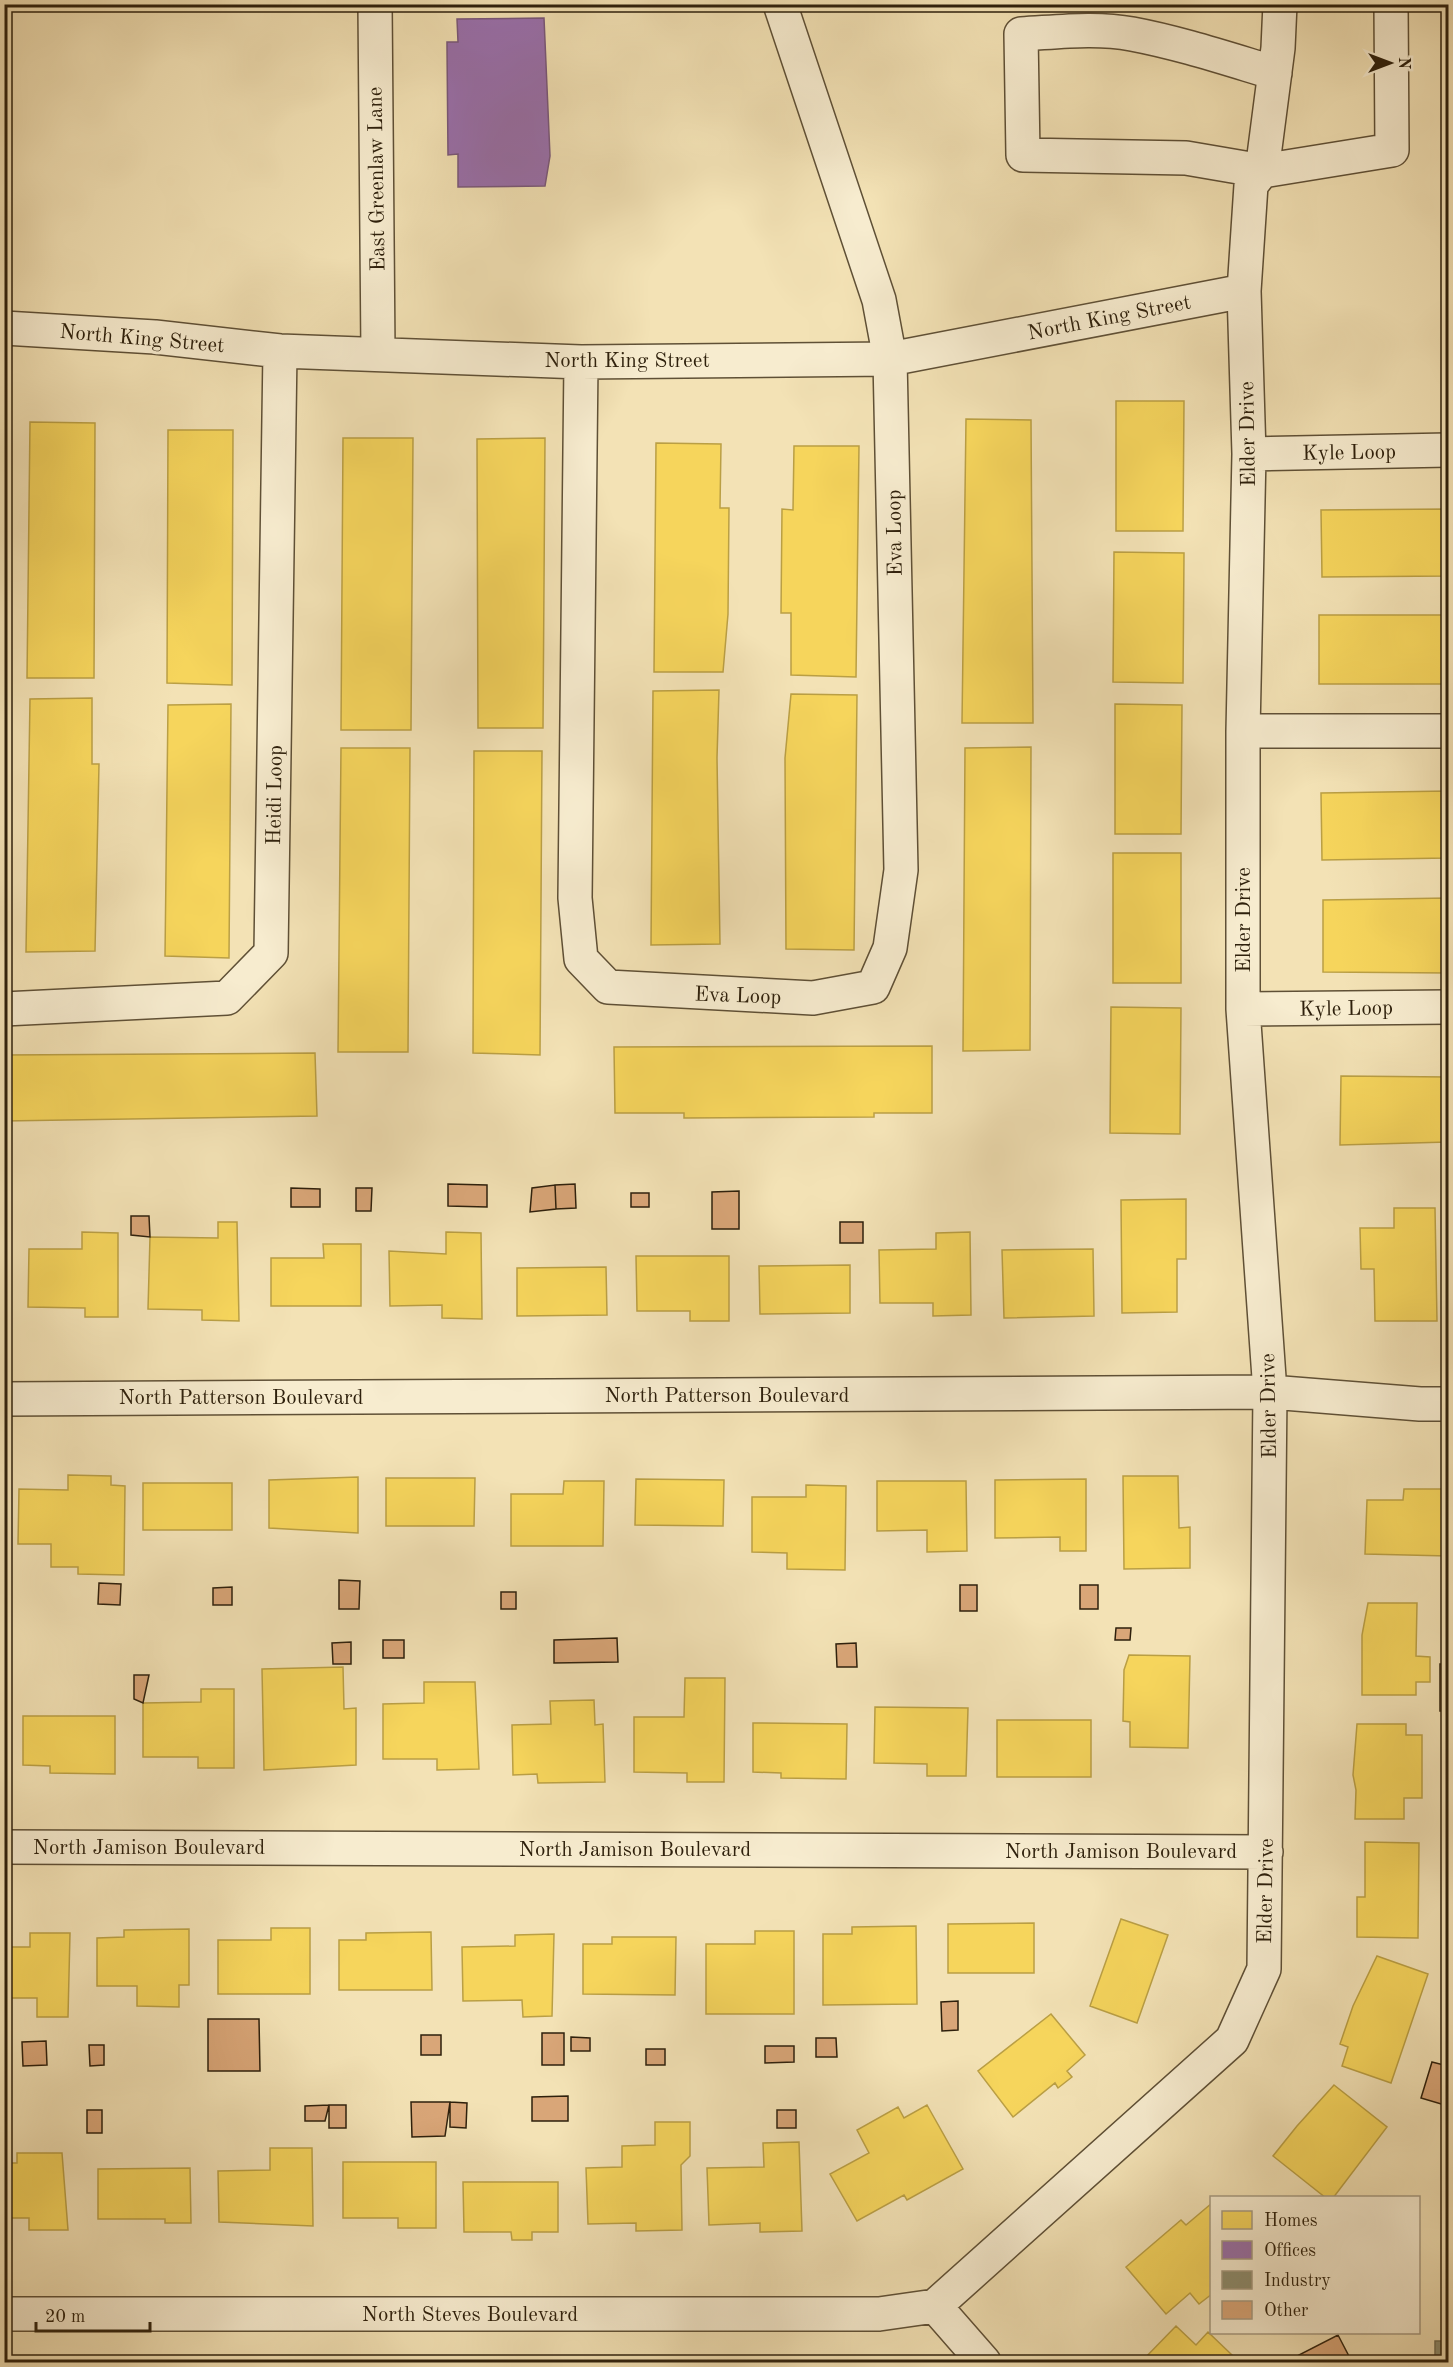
<svg xmlns="http://www.w3.org/2000/svg" width="1453" height="2367" viewBox="0 0 1453 2367" font-family="'Old Standard TT',serif">
	<style>
		.homes { fill: #f6d55c; stroke: #ba9f44; stroke-width: 1.5 }
		.offices { fill: #9970ab; stroke: #79587b; stroke-width: 1.5 }
		.industry { fill: #8c8c6e; stroke: #706c51; stroke-width: 1.5 }
		.building { fill: #d9a678; stroke: #2e200c; stroke-width: 1.5 }
		.lines { fill: none; stroke-linecap: round; stroke-linejoin: round }
		.minor-casing { stroke: #5f5036; stroke-width: 36 }
		.minor { stroke: #f7eccf; stroke-width: 33 }
		.labels { text-anchor: middle; stroke-width: 6; stroke-linejoin: round; paint-order: stroke }
		.street-label { font-size: 21px; fill: #2e200c; stroke: #f7eccf }
	</style>
	<rect width="100%" height="100%" fill="#f3e2b5"/>
	<filter id="stains"><feTurbulence type="fractalNoise" baseFrequency=".00333" numOctaves="4"/><feColorMatrix values="0 0 0 0 .2 0 0 0 0 .09 0 0 0 0 .02 0 0 0 .5 -.17"/></filter>
	<radialGradient id="worn" r=".72"><stop offset=".6" stop-color="#630" stop-opacity="0"/><stop offset="1" stop-color="#630" stop-opacity=".3"/></radialGradient>
	<path class="homes" d="M1116 401H1184L1183 531H1116Z
		M966 419 1031 420 1033 723H962Z
		M30 422 95 423 94 678H27Z
		M168 430H233L232 685 167 683Z
		M343 438H413L411 730H341Z
		M545 438 543 728H478L477 439Z
		M656 443 721 444 720 508H729L728 614 723 672H654Z
		M794 446H859L856 677 791 675V613H781L782 509 793 510Z
		M1448 509V576L1322 577 1321 510Z
		M1114 552 1184 553 1183 683 1113 682Z
		M1319 615H1448V684H1319Z
		M719 690 717 758 720 944 651 945 653 691Z
		M791 694 857 695 854 950 786 949 785 758Z
		M92 698V764H99L95 951 26 952 30 699Z
		M231 704 229 958 165 956 168 705Z
		M1115 704 1182 705 1181 834H1115Z
		M1031 747 1030 1050 963 1051 965 748Z
		M341 748H410L408 1052H338Z
		M474 751H542L540 1055 473 1053Z
		M1448 791V858L1322 860 1321 793Z
		M1113 853H1181V983H1113Z
		M1448 898V973L1323 972V900Z
		M1111 1007 1181 1008 1180 1134 1110 1133Z
		M932 1046V1113H874V1117L684 1118V1113H615L614 1047Z
		M315 1053 317 1116 4 1121V1055Z
		M1341 1076 1448 1077V1142L1340 1145Z
		M1186 1199V1259H1177V1312L1122 1313 1121 1200Z
		M1394 1208H1435L1437 1321H1375L1374 1269H1361L1360 1228H1394Z
		M218 1222H237L239 1321 202 1320V1310L148 1309 150 1237 218 1238Z
		M82 1232 118 1233V1317H85V1308L28 1307 29 1249H82Z
		M446 1232 481 1233 482 1319 442 1318V1305L390 1306 389 1251 446 1254Z
		M970 1232 971 1315 933 1316V1303H880L879 1250 936 1249V1233Z
		M323 1244H361V1306H271V1258H324Z
		M1093 1249 1094 1316 1004 1318 1002 1250Z
		M636 1256H729V1321H690V1311H637Z
		M850 1265V1313L760 1314 759 1266Z
		M606 1267 607 1315 517 1316V1268Z
		M68 1475 111 1476V1485L125 1486 124 1575 78 1574V1567H51V1544H18L19 1489 68 1490Z
		M1123 1476H1178L1179 1528 1190 1527V1568L1124 1569Z
		M358 1477V1533L269 1528V1480Z
		M386 1478H475L474 1526H386Z
		M636 1479 724 1480 723 1526 635 1525Z
		M1086 1479V1551H1060V1537L995 1538V1480Z
		M564 1481H604L603 1546H511V1494H563Z
		M877 1481H966L967 1551 927 1552V1530L877 1531Z
		M143 1483H232V1530H143Z
		M806 1485 846 1486 845 1570 787 1569V1553L752 1552V1497H806Z
		M1404 1489H1448V1556L1365 1554 1367 1500H1403Z
		M1368 1603H1417L1416 1656 1430 1657V1682H1416V1695H1362V1635Z
		M1129 1655 1190 1656 1188 1748 1130 1747V1722L1123 1721 1124 1670Z
		M343 1667 344 1709 356 1708V1765L264 1770 262 1669Z
		M685 1678H725L724 1782H687V1773L634 1772V1717H684Z
		M424 1682H475L479 1769 437 1770V1759H383V1704L424 1703Z
		M201 1689H234V1768H198V1757H143V1703L201 1702Z
		M594 1700 595 1725 603 1724 605 1782 538 1783 537 1774 513 1775 512 1725 551 1724 550 1701Z
		M875 1707 968 1708 966 1776H927V1764L874 1763Z
		M23 1716H115V1774L50 1773V1766L23 1765Z
		M997 1720H1091V1777H997Z
		M753 1723 847 1724 846 1779 781 1778V1773L753 1772Z
		M1357 1724H1406V1735H1422V1798H1404V1819H1355L1356 1790 1353 1775Z
		M1365 1842 1419 1843 1418 1938 1357 1937V1897H1365Z
		M1121 1919 1168 1935 1137 2023 1090 2006Z
		M1034 1923V1973H948V1924Z
		M916 1926 917 2004 823 2005V1934H852V1927Z
		M271 1928H310V1994H218V1940H271Z
		M189 1929V1985H179V2007L137 2006V1986H97V1938L124 1937V1930Z
		M755 1931H794V2014H706V1944H755Z
		M431 1932 432 1990H339V1940H366V1933Z
		M30 1933H70L68 2017H37V1998H4V1947H30Z
		M554 1934 552 2016 523 2017 522 2000 463 2001 462 1947 515 1946V1935Z
		M612 1937H676L675 1995 583 1994V1944H612Z
		M1377 1956 1428 1974 1391 2083 1342 2066 1348 2047 1340 2044 1353 2006Z
		M1051 2014 1085 2055 1067 2071 1072 2077 1058 2088 1055 2083 1013 2117 978 2071Z
		M1334 2085 1387 2127 1333 2198H1326L1273 2156 1297 2126Z
		M927 2105 963 2169 907 2200 904 2195 857 2221 830 2174 869 2153 857 2130 898 2107 904 2118Z
		M655 2122H690V2156L681 2165 682 2230 636 2231V2223L588 2224 586 2168 622 2167V2146L655 2145Z
		M799 2142 802 2231 760 2232V2223L709 2225 707 2168 764 2167 763 2143Z
		M270 2148H312L313 2226 219 2222 218 2171 270 2170Z
		M17 2153H62L68 2230H29V2218H4V2163H17Z
		M343 2162H436V2228H398V2218H343Z
		M190 2168 191 2223H165V2219H98V2169Z
		M463 2182H558V2232H532V2240H512L511 2232H464Z
		M1212 2203V2294L1199 2304 1190 2293 1166 2314 1126 2267 1181 2220 1186 2225Z
		M1176 2326 1196 2345 1208 2332 1232 2355 1225 2362H1141Z"/>
	<path class="offices" d="M544 18 550 156 545 186 458 187V154L448 155 447 47V42H458L457 19Z"/>
	<path class="industry" d="M1435 2341H1448V2362H1435Z"/>
	<path class="building" d="M448 1184 487 1185V1207L448 1206Z
		M575 1184 576 1208 556 1209 555 1185Z
		M555 1185 556 1209 530 1212 532 1188Z
		M291 1188 320 1189V1207H291Z
		M356 1188H372L371 1211H356Z
		M739 1191V1229H712V1192Z
		M631 1193H649V1207H631Z
		M131 1216H149L150 1237 131 1235Z
		M840 1222H863V1243H840Z
		M339 1580 360 1581 359 1609H339Z
		M99 1583 121 1584 120 1605 98 1604Z
		M960 1585H977V1611H960Z
		M1080 1585H1098V1609H1080Z
		M232 1587V1605H213V1588Z
		M501 1592H516V1609H501Z
		M1116 1628H1131L1130 1640H1115Z
		M617 1638 618 1662 554 1663V1640Z
		M383 1640H404V1658H383Z
		M351 1642V1664H333L332 1643Z
		M856 1643 857 1667H837L836 1644Z
		M1440 1664H1448V1711H1440Z
		M134 1675H149L143 1703 134 1699Z
		M958 2001V2030L942 2031 941 2002Z
		M208 2019H259L260 2071H208Z
		M542 2033H564V2065H542Z
		M421 2035H441V2055H421Z
		M571 2037 590 2038V2051H571Z
		M816 2038H836L837 2057H816Z
		M46 2041 47 2065 23 2066 22 2042Z
		M89 2045H104V2065L90 2066Z
		M765 2046H794V2062L765 2063Z
		M646 2049H665V2065H646Z
		M1432 2062 1448 2066V2106L1421 2098Z
		M568 2096V2121H532V2097Z
		M411 2102H450L445 2136 412 2137Z
		M450 2102 467 2103 466 2128 450 2127Z
		M329 2105 325 2121H305V2106Z
		M329 2105H346V2128H329Z
		M87 2110H102V2133H87Z
		M777 2110H796V2128H777Z
		M1338 2335 1352 2362H1295L1293 2358Z"/>
	<g class="lines">
		<defs>
			<path id="minor" d="M375 4 378 353
				M1275 73C1228 59 1180 43 1132 34 1096 27 1058 32 1021 34L1023 155 1186 158 1262 171 1392 150 1391 4
				M4 328 155 337 280 351 581 362 890 359 1244 291
				M581 362 575 898 581 959 608 987 813 998 873 987 890 948 901 870 890 359 879 300 780 4
				M1249 454 1448 450
				M1243 731H1448
				M4 1009 227 998 271 953 280 351
				M1243 1009 1448 1007
				M4 1399 1270 1392 1420 1404H1448
				M4 1847 1266 1852
				M4 2314H879L935 2306
				M984 2362 935 2306 1232 2040 1264 1969 1270 1392 1243 1009V731L1249 454 1244 291 1251 185 1262 171 1278 48 1280 4"/>
		</defs>
		<use href="#minor" class="minor-casing"/>
		<use href="#minor" class="minor"/>
	</g>
	<g class="labels">
		<g class="street-label">
			<text transform="translate(376 179) rotate(-91)" y="7">East Greenlaw Lane</text>
			<text transform="translate(1109 317) rotate(-11)" y="7">North King Street</text>
			<text transform="translate(142 338) rotate(5)" y="7">North King Street</text>
			<text x="627" y="367">North King Street</text>
			<text transform="translate(1247 434) rotate(-91)" y="7">Elder Drive</text>
			<text transform="translate(1349 452) rotate(-1)" y="7">Kyle Loop</text>
			<text transform="translate(894 533) rotate(-91)" y="7">Eva Loop</text>
			<text transform="translate(274 795) rotate(-89)" y="7">Heidi Loop</text>
			<text transform="translate(1243 920) rotate(-90)" y="7">Elder Drive</text>
			<text transform="translate(738 995) rotate(2)" y="7">Eva Loop</text>
			<text transform="translate(1346 1008) rotate(-1)" y="7">Kyle Loop</text>
			<text x="727" y="1402">North Patterson Boulevard</text>
			<text x="241" y="1404">North Patterson Boulevard</text>
			<text transform="translate(1268 1406) rotate(-91)" y="7">Elder Drive</text>
			<text x="149" y="1854">North Jamison Boulevard</text>
			<text x="635" y="1856">North Jamison Boulevard</text>
			<text x="1121" y="1858">North Jamison Boulevard</text>
			<text transform="translate(1265 1891) rotate(-89)" y="7">Elder Drive</text>
			<text x="470" y="2321">North Steves Boulevard</text>
		</g>
	</g>
	<rect width="1453" height="2367" fill="none" stroke="#f3e2b5" stroke-width="24"/>
	<rect x="6" y="6" width="1441" height="2355" fill="none" stroke="#2e200c" stroke-width="3"/>
	<rect x="12" y="12" width="1429" height="2343" fill="none" stroke="#2e200c" stroke-width="1.5"/>
	<rect x="1210" y="2196" width="210" height="138" fill="#f7eccf" stroke="#a79a81" stroke-width="1.5"/>
	<rect x="1222" y="2211" width="30" height="18" fill="#f6d55c" stroke="#a79a81" stroke-width="1.5"/>
	<text x="1264" y="2226" font-size="18" fill="#2e200c">Homes</text>
	<rect x="1222" y="2241" width="30" height="18" fill="#9970ab" stroke="#a79a81" stroke-width="1.5"/>
	<text x="1264" y="2256" font-size="18" fill="#2e200c">Offices</text>
	<rect x="1222" y="2271" width="30" height="18" fill="#8c8c6e" stroke="#a79a81" stroke-width="1.5"/>
	<text x="1264" y="2286" font-size="18" fill="#2e200c">Industry</text>
	<rect x="1222" y="2301" width="30" height="18" fill="#d9a678" stroke="#a79a81" stroke-width="1.5"/>
	<text x="1264" y="2316" font-size="18" fill="#2e200c">Other</text>
	<g transform="translate(1390 63) rotate(90)" stroke="#f7eccf" stroke-width="4.5" paint-order="stroke">
	<path d="M0-4.5L10 22L0 15L-10 22Z" fill="#2e200c"/>
	<text y="-9" font-size="16" font-weight="bold" text-anchor="middle" fill="#2e200c">N</text>
	</g>
	<path d="M36 2322v9h114v-9" fill="none" stroke="#2e200c" stroke-width="3"/>
	<text x="45" y="2322" font-size="18" fill="#2e200c" stroke="#f7eccf" stroke-width="4.5" paint-order="stroke">20 m</text>
	<rect width="100%" height="100%" filter="url(#stains)"/>
	<rect width="100%" height="100%" fill="url(#worn)"/>
</svg>
